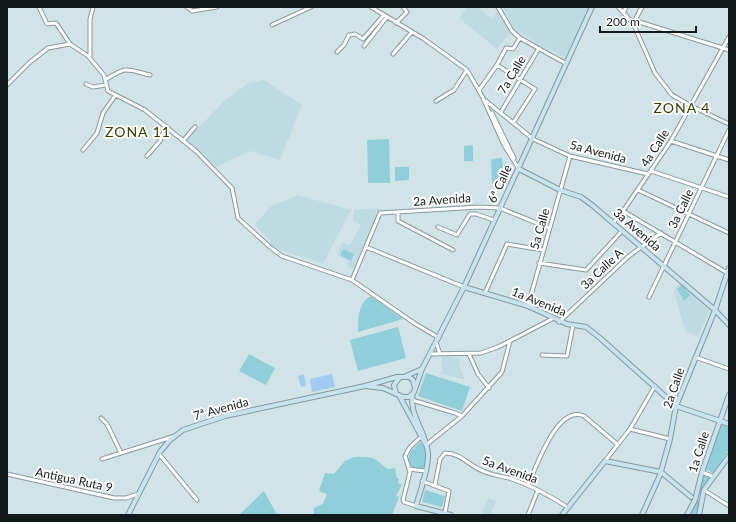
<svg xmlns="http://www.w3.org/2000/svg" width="736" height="522" viewBox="0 0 736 522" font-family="Lato,sans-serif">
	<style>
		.built { fill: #bedbe1 }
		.green { fill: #90ced9 }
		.water { fill: #a3cbf1 }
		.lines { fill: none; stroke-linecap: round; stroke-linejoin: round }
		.secondary-tunnel { stroke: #aabcbe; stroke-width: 4; stroke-dasharray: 4 2; stroke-linecap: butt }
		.street-casing { stroke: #86989c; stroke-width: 5 }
		.secondary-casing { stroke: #86989c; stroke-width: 6 }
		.street { stroke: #fff; stroke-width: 3 }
		.secondary { stroke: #c6e3ef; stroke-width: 4 }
		.labels { text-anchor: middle; stroke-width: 4; stroke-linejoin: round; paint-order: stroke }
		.street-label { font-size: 12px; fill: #131a1c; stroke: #fff }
		.quarter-label { font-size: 14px; letter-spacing: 1px; fill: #373e00; stroke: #fff }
	</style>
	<rect width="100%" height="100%" fill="#d0e4e7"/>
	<path class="built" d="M467 7H477L492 19 499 9 511 32 497 49 459 18Z
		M503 7H590L565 58 514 30Z
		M264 80 302 105 280 160 250 151 216 167 201 152 186 141 224 101 247 84Z
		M298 195 351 210 323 264 272 247 269 240 255 225 270 207Z
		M379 208V213L353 269 346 266 349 261 337 255 342 242 350 245 361 225 353 221 354 210Z
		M680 282 710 310 698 337 685 331 674 291Z
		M442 356 459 358 460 368 465 380 440 373 442 371Z
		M488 498 496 501 490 515H481Z"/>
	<path class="green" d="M389 139 390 183H368L367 140Z
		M473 145V161H464V146Z
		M502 158 504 183 492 184 491 159Z
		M395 167H409V180L395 181Z
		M343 249 354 254 351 261 340 255Z
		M682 285 690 295 684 301 677 289Z
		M369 297H372L403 319 358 332C358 321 358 304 369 297Z
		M398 327 406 358 358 371 350 340Z
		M249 354 275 368 266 385 239 371Z
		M426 373 470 387 462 411 418 396Z
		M723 425 729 426V450L713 473 705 469 721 426Z
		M420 442C428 450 426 458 424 468L416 469 411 466 408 459 411 451Z
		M354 457C372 456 374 457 387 469L395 468 397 478 399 479 398 483 402 484 396 496 399 497 392 515H314V508L323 504 327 494 319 491 325 473 334 474 345 461Z
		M703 474 712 477 701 493 700 492Z
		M425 490 445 496 442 507 422 502Z
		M264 491 276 513 280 515H239Z
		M697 500 700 505 698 515H690Z"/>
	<path class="water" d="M304 374 306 386 301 387 298 376Z
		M332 374 335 387 312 392 310 379Z"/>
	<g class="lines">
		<path class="secondary-tunnel" d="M691 497 698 503 699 509"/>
		<defs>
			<path id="street" d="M39 7 47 24 56 23 70 44
				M187 7 192 11 217 7
				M371 7 424 39 467 70 482 96 504 145 519 169
				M498 7 512 31 520 38 565 63
				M618 7 633 23 655 73 672 95 691 106 729 124
				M623 13 626 7
				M636 21 729 50
				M634 22 642 7
				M396 23 407 12 403 7
				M272 25 311 7
				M364 46 387 17
				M337 52 344 45 349 35 355 34 363 39 384 15
				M393 54 412 32
				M90 58V19L93 7
				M497 65 535 89 513 123
				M105 80C127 66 125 69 150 75
				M86 84 93 87 106 85
				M7 85 29 63 48 48 70 44 88 56 104 75 108 91 145 110 196 151 232 188 238 218 271 248 282 256 352 280 414 323 439 338
				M479 90 497 65 506 48 513 49 520 38
				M436 101 454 90 467 70
				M486 101 533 139 570 156 648 174
				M501 112 539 48
				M492 113 514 158
				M183 141 195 127
				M671 141 729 160
				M83 150 97 133 103 113 115 96
				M147 156 160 141 166 126
				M651 171 729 197
				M638 190 729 233
				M623 211 729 274
				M398 212V221L453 250
				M613 223 623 211 671 141 729 37
				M438 227 457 235 470 214H476L494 220
				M366 247 464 287
				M539 263 586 270 622 231
				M352 280 380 213 479 207 500 208 549 228
				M485 293 507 244 543 250
				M649 297 729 130
				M528 306 570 156
				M559 322 629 256 661 233
				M436 342 440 354
				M430 354 481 353 498 347 552 319
				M469 354 478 374 489 388
				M542 355 567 356 573 325
				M695 357 729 369
				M412 400 455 413 462 416
				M101 418 107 424 121 453
				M630 429 670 439
				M426 445 462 416 502 372 510 341
				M159 454 197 500
				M102 459 175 436
				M605 461 630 429 655 386
				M409 469 425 471
				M702 472 714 477
				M7 474 114 498H126L138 494
				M422 481 449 491 445 513
				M435 485 440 459 445 453C461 453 469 466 483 471 491 475 501 476 509 478 530 485 549 495 567 507
				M528 485C536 468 557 404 584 416L617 444
				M704 490 729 506
				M416 506 404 502 403 500 410 472 405 456 410 447 422 436
				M528 515 538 490"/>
			<path id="secondary" d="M519 169 560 190 581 197 592 205 715 310 729 325
				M464 287 528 306 567 324 586 327 600 338 676 406 729 424
				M406 376 422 369
				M365 386 383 388 403 397H409L414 392 422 369 464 287 592 7
				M413 393C408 415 427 432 428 454 429 469 420 491 416 506L451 515
				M396 394 394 385 400 377
				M400 397 426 445
				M128 515 160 452 169 441 183 430 225 416 365 386 397 377H409L413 380 415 388
				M562 515 605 461 661 472 691 497
				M642 515 660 475 670 439 676 406 715 310 729 268
				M687 515 695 500 702 472 729 395
				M699 515 704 490 729 456"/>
		</defs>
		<use href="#street" class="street-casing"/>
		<use href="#secondary" class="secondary-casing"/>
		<use href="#street" class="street"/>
		<use href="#secondary" class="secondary"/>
	</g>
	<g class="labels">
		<g class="street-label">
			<text transform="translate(512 75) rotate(-59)" y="4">7a Calle</text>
			<text transform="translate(655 148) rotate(-57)" y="4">4a Calle</text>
			<text transform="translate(598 152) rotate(15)" y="4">5a Avenida</text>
			<text transform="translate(500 184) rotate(-65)" y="4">6ª Calle</text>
			<text transform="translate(442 200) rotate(-4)" y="4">2a Avenida</text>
			<text transform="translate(681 209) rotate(-64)" y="4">3a Calle</text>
			<text transform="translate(540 229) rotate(-74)" y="4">5a Calle</text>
			<text transform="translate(637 230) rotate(41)" y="4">3a Avenida</text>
			<text transform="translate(602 269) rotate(-43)" y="4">3a Calle A</text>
			<text transform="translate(539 302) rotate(22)" y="4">1a Avenida</text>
			<text transform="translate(674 388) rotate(-71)" y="4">2a Calle</text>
			<text transform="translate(221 409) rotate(-15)" y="4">7ª Avenida</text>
			<text transform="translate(699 452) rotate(-72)" y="4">1a Calle</text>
			<text transform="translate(510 470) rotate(20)" y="4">5a Avenida</text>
			<text transform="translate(74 480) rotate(12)" y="4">Antigua Ruta 9</text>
		</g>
		<g class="quarter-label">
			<text x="682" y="113">ZONA 4</text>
			<text x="138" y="137">ZONA 11</text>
		</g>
	</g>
	<rect width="736" height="522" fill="none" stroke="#131a1c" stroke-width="16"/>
	<path d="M600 26v6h96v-6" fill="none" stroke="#131a1c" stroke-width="2"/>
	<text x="606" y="26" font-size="12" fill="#131a1c" stroke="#ffffff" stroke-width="3" paint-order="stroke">200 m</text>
</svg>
